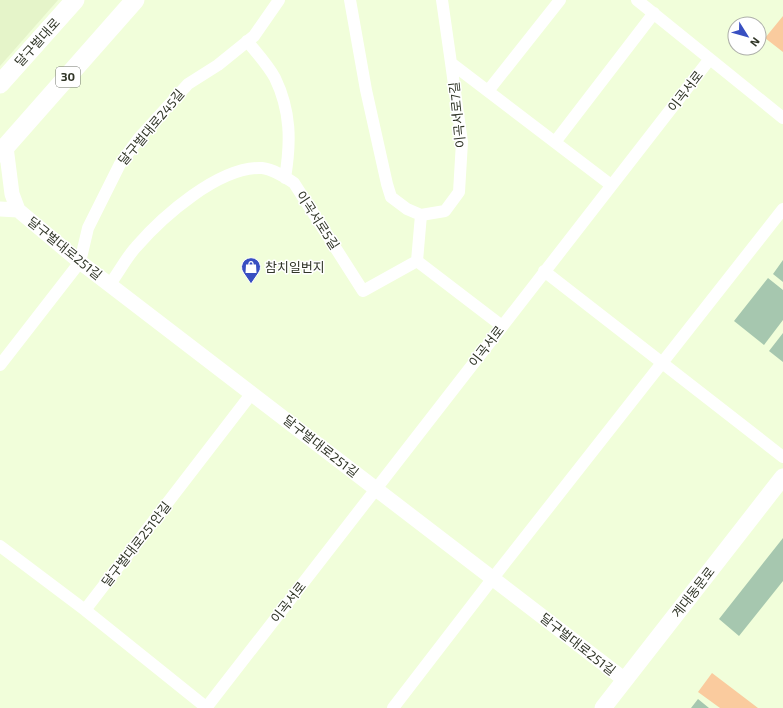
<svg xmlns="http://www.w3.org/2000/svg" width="783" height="708" viewBox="0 0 783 708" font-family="'Exo 2','Noto Sans KR',sans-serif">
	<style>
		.built { fill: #e5f4c9 }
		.park { fill: #facb9e }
		.building { fill: #a6c7af }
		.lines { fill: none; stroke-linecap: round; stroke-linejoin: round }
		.minor { stroke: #fff; stroke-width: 12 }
		.tertiary { stroke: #fff; stroke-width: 15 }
		.secondary { stroke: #fff; stroke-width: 17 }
		.primary { stroke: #fff; stroke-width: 19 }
		.labels { text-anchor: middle; stroke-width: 3; stroke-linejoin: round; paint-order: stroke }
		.shield { fill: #fff; stroke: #6f7268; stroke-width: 1 }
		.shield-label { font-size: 12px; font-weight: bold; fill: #313628 }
		.street-label { font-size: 13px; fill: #313628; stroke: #fff }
		.poi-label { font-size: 13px; fill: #313628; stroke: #fff; text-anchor: start }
	</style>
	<rect width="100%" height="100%" fill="#f1feda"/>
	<path class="built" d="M0 0H58L0 66Z"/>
	<path class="park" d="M783 16V52L765 38Z
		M712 673 758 708H720L698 692Z"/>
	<path class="building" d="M783 260V282L773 274Z
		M768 278 783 290V320L764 345 734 321Z
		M783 333V362L769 351Z
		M783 538V581L739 636 719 619Z
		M698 699 709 708H691Z"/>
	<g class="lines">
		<path class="minor" d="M350 0 366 90 387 184 391 197 407 209 421 215
			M442 0 451 63 611 185
			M637 0 783 118
			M247 41C256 52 268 65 275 78 291 111 291 142 285 178
			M488 91 560 0
			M555 142 654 13
			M421 215 445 211 459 192 462 142 451 63
			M417 261 421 215
			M544 271 783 457
			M110 284C119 272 126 258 136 247 162 217 219 166 262 168 273 169 285 177 294 183L363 291 417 261 502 326
			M0 365 80 262 88 228 120 164 139 138 188 84 218 65 254 36 279 0
			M0 546 85 610 207 708
			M85 610 252 393
			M206 708 709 60
			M393 708 493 578 783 209"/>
		<path class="tertiary" d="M0 209 18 210 12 194 6 147
			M18 210 80 262 625 680"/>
		<path class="secondary" d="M603 708 783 477"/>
		<path class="primary" d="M0 84 75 0
			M0 153 135 0"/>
	</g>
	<defs>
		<symbol id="shop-pin" viewBox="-11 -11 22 30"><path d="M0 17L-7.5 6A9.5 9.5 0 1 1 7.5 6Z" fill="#384fc1" stroke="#fff"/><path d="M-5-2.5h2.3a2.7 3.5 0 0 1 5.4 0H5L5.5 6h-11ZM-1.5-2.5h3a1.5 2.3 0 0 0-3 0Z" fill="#fff"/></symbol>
	</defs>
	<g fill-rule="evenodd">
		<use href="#shop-pin" x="240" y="256" width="22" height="30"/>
	</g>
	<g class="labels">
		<rect class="shield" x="56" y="67" width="24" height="20" rx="3"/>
		<g class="shield-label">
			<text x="68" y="81">30</text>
		</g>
		<g class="street-label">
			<text transform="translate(37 42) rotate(-48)" y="5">달구벌대로</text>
			<text transform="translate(685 91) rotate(-52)" y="5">이곡서로</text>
			<text transform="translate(457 115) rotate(-96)" y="5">이곡서로7길</text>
			<text transform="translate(151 127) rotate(-50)" y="5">달구벌대로245길</text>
			<text transform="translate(318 220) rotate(57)" y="5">이곡서로5길</text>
			<text transform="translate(65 248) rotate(39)" y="5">달구벌대로251길</text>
			<text transform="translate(486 346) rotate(-52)" y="5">이곡서로</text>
			<text transform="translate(321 446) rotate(38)" y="5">달구벌대로251길</text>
			<text transform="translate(136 544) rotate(-52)" y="5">달구벌대로251안길</text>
			<text transform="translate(693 592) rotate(-52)" y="5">계대동문로</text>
			<text transform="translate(288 602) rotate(-52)" y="5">이곡서로</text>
			<text transform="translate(578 644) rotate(38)" y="5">달구벌대로251길</text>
		</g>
		<g class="poi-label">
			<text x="265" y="272">참치일번지</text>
		</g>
	</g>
	<g transform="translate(747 36) rotate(127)"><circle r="19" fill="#ffffff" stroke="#adafa9"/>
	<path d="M0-3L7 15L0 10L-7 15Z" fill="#384fc1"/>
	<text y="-6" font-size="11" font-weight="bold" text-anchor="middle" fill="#313628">N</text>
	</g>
</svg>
